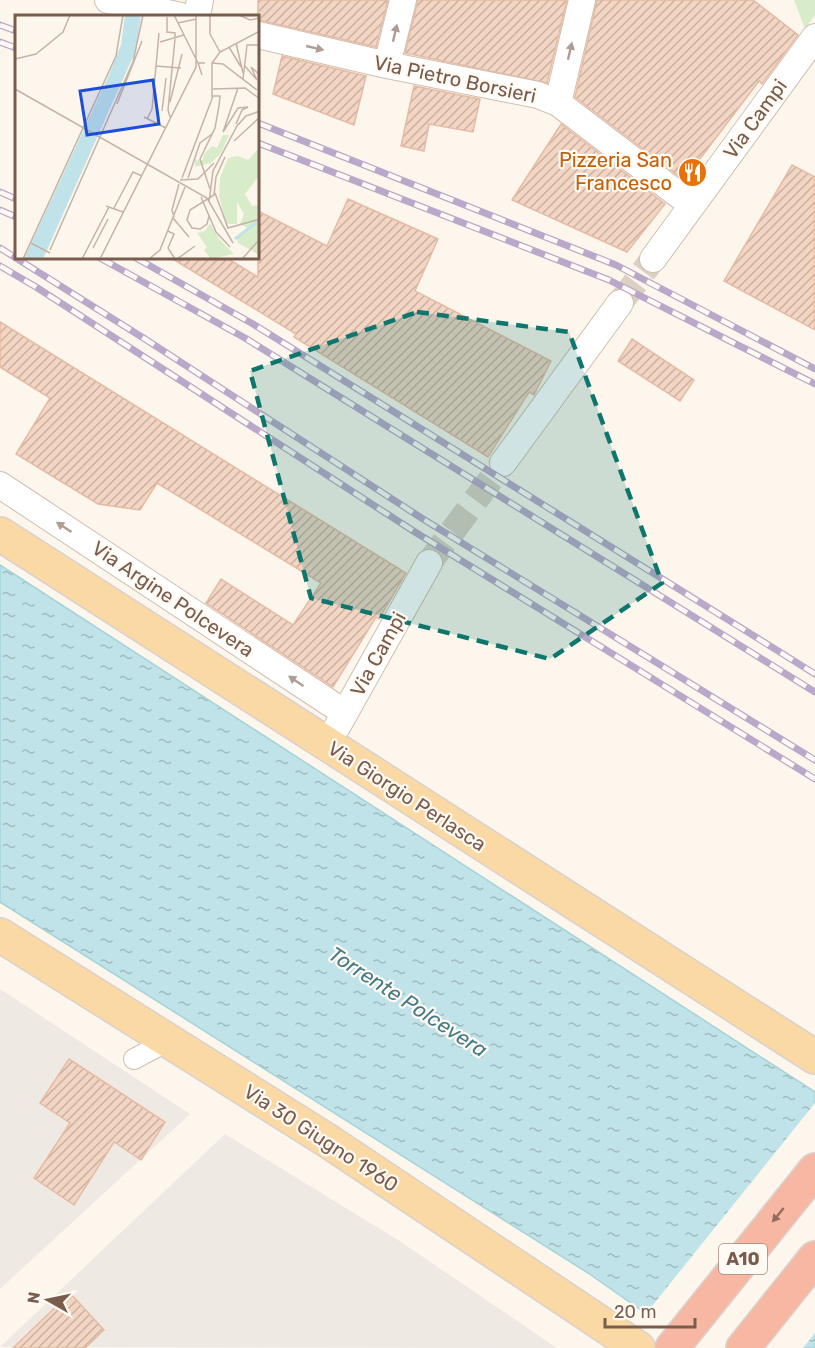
<svg xmlns="http://www.w3.org/2000/svg" width="815" height="1348" viewBox="0 0 815 1348" font-family="Rubik,sans-serif">
	<style>
		.industrial { fill: #efe9e4 }
		.grass { fill: #d8ecc9 }
		.water { fill: url(#water-ripples); stroke: #a5d3da; stroke-width: 1.5 }
		.pier { fill: #fdf6ec }
		.building { fill: url(#building-hatch); stroke: #e6bba3; stroke-width: 1.5 }
		.lines { fill: none; stroke-linecap: round; stroke-linejoin: round }
		.minor-tunnel { stroke: #dcd0c4; stroke-width: 26; stroke-dasharray: 26 13; stroke-linecap: butt }
		.pedestrian-casing { stroke: #d1beb0; stroke-width: 22 }
		.minor-casing { stroke: #d1beb0; stroke-width: 28 }
		.primary-casing { stroke: #dad1cd; stroke-width: 36 }
		.motorway-casing { stroke: #dad1cd; stroke-width: 36 }
		.pedestrian { stroke: #fff; stroke-width: 20 }
		.minor { stroke: #fff; stroke-width: 26 }
		.primary { stroke: #fbd9a5; stroke-width: 33 }
		.motorway { stroke: #f7b7a3; stroke-width: 33 }
		.rail-casing { stroke: #b9a8c9; stroke-width: 7 }
		.rail { stroke: #fffaf3; stroke-width: 4.5; stroke-dasharray: 14; stroke-linecap: butt }
		.oneway { fill: #af9d94 }
		.oneway2 { fill: #936e5e }
		.marked { fill: #0f766e; fill-opacity: 0.2; stroke: #0f766e; stroke-width: 4.5; stroke-dasharray: 12 8; stroke-linejoin: round }
		.labels { text-anchor: middle; stroke-width: 4.5; stroke-linejoin: round; paint-order: stroke }
		.shield { fill: #fffaf3; stroke: #a28b7f; stroke-width: 1.5 }
		.shield-label { font-size: 18px; font-weight: bold; fill: #7a5c4d }
		.street-label { font-size: 20px; fill: #7a5c4d; stroke: #fffaf3 }
		.food-label { font-size: 20px; fill: #c56008; stroke: #fffaf3; text-anchor: end }
		.water-label { font-size: 21px; font-style: italic; fill: #437c86; stroke: #fffaf3 }
		.inset-river { fill: none; stroke: #bfe3e8; stroke-width: 3 }
		.inset-road { fill: none; stroke: #c5b3a7; stroke-width: 1.5 }
		.view { fill: #1d4ed8; fill-opacity: 0.15; stroke: #1d4ed8; stroke-width: 3 }
		.inset-edge { fill: none; stroke: #7a5c4d; stroke-width: 3 }
	</style>
	<defs>
		<pattern id="water-ripples" width="26" height="14" patternUnits="userSpaceOnUse" patternTransform="scale(1.5)"><rect width="26" height="14" fill="#bfe3e8"/><path d="M2 4q2-2 4 0t4 0M15 11q2-2 4 0t4 0" fill="none" stroke="#a0bbbe"/></pattern>
		<pattern id="building-hatch" width="6" height="6" patternUnits="userSpaceOnUse" patternTransform="scale(1.5)"><rect width="6" height="6" fill="#f3d5c3"/><path d="M-1 1l2-2M0 6l6-6M5 7l2-2" fill="none" stroke="#cab0a1"/></pattern>
	</defs>
	<rect width="100%" height="100%" fill="#fdf6ec"/>
	<path class="industrial" d="M0 989 190 1114 0 1289Z
		M225 1134 398 1240 557 1348 0 1347Z"/>
	<path class="grass" d="M794 0H815V15L805 29Z"/>
	<path class="water" d="M0 565 815 1092V1348H695L588 1273 0 902Z"/>
	<path class="pier" d="M815 1103V1333L803 1348H690L644 1316Z"/>
	<path class="building" d="M258 0H388L376 47 258 20Z
		M418 0H567L547 83 405 53Z
		M597 0H753L798 35 762 84 759 81 684 180 575 97Z
		M282 56 366 76 354 125 273 94Z
		M414 86 480 99 473 132 429 124 424 151 401 146Z
		M561 124 665 204 627 252 512 200Z
		M792 165 815 177V330L724 281Z
		M348 199 438 239 415 291 551 361 534 395 529 392 488 457 294 337 296 334 171 258H227L258 277V211L327 246Z
		M0 322 406 573 379 619 376 617 333 687 206 603 221 579 293 625 321 583 157 483 140 510 98 504 16 454 50 398 0 367Z
		M632 339 694 380 680 401 618 361Z
		M69 1059 165 1122 141 1160 114 1142 74 1205 34 1178 70 1123 40 1103Z
		M70 1293 104 1330 85 1348H13Z"/>
	<g class="lines">
		<path class="minor-tunnel" d="M620 303 653 259
			M429 563 503 463"/>
		<defs>
			<path id="pedestrian" d="M134 1059 168 1041"/>
			<path id="minor" d="M108 0 181 16
				M197 16 200 0
				M258 35 387 65 538 95 558 103 692 205
				M387 65 403 0
				M558 103 582 0
				M653 259 815 37
				M503 463 620 303
				M0 485 345 713
				M337 727 429 563"/>
			<path id="primary" d="M0 534 815 1057
				M0 935 328 1141 638 1348"/>
			<path id="motorway" d="M672 1348 815 1170
				M743 1348 815 1258"/>
		</defs>
		<use href="#pedestrian" class="pedestrian-casing"/>
		<use href="#minor" class="minor-casing"/>
		<use href="#primary" class="primary-casing"/>
		<use href="#motorway" class="motorway-casing"/>
		<use href="#pedestrian" class="pedestrian"/>
		<use href="#minor" class="minor"/>
		<use href="#primary" class="primary"/>
		<use href="#motorway" class="motorway"/>
		<defs>
			<path id="rail" d="M0 25 16 31
				M0 42 16 48
				M258 123 616 265 815 369
				M258 143 609 280 815 384
				M0 192 16 199
				M0 210 16 217
				M0 248 145 339 423 519 815 760
				M100 258 245 338 815 692
				M136 258 253 324 815 674
				M0 266 36 287 415 532 815 779"/>
		</defs>
		<use href="#rail" class="rail-casing"/>
		<use href="#rail" class="rail"/>
	</g>
	<defs><path id="oneway-solid" d="M-6-.8H1V-3.2L6.5 0L1 3.2V.8H-6Z" transform="scale(1.5)"/></defs>
	<g class="oneway">
		<use href="#oneway-solid" transform="translate(395 33) rotate(-77)"/>
		<use href="#oneway-solid" transform="translate(315 48) rotate(13)"/>
		<use href="#oneway-solid" transform="translate(570 51) rotate(-77)"/>
		<use href="#oneway-solid" transform="translate(64 527) rotate(-147)"/>
		<use href="#oneway-solid" transform="translate(296 681) rotate(-146)"/>
	</g>
	<use class="oneway2" href="#oneway-solid" transform="translate(778 1215) rotate(129)"/>
	<path class="marked" d="M417 312 569 332 662 583 550 659 311 598 250 371Z"/>
	<defs>
		<symbol id="restaurant-disc" viewBox="-11 -11 22 22"><circle r="9.5" fill="#e8710a" stroke="#fffaf3"/><path d="M-5-6h1v4h1v-4h1v4h1v-4h1v5L-1.5 .5V6h-2V.5L-5-1ZM5-6V6H3V1.5H1.5Q1.5-4 5-6Z" fill="#fff"/></symbol>
	</defs>
	<g fill-rule="evenodd">
		<use href="#restaurant-disc" x="676" y="156" width="33" height="33"/>
	</g>
	<g class="labels">
		<rect class="shield" x="719" y="1244" width="48" height="30" rx="4.5"/>
		<g class="shield-label">
			<text x="743" y="1265">A10</text>
		</g>
		<g class="street-label">
			<text transform="translate(455 79) rotate(12)" y="7">Via Pietro Borsieri</text>
			<text transform="translate(755 119) rotate(-54)" y="7">Via Campi</text>
			<text transform="translate(173 599) rotate(34)" y="7">Via Argine Polcevera</text>
			<text transform="translate(378 654) rotate(-61)" y="7">Via Campi</text>
			<text transform="translate(407 796) rotate(33)" y="7">Via Giorgio Perlasca</text>
			<text transform="translate(321 1138) rotate(33)" y="7">Via 30 Giugno 1960</text>
		</g>
		<g class="food-label">
			<text x="672" y="167">Pizzeria San<tspan x="672" dy="23">Francesco</tspan></text>
		</g>
		<g class="water-label">
			<text transform="translate(408 1002) rotate(33)" y="7">Torrente Polcevera</text>
		</g>
	</g>
	<g transform="translate(15 15)">
		<rect width="244" height="244" fill="#fdf6ec"/>
		<path d="M208 120H214L206 138 196 148 180 152V144L187 146 189 139 197 131 202 133ZM244 133V161L230 179 237 191 244 190V240L223 228 222 222 232 213 225 209 229 199 222 187V209H211L204 181 205 163 213 143 223 141 233 145ZM195 208 204 224 219 239 196 244 189 235 192 232 182 218 190 216Z" fill="#d8ecc9"/>
		<path d="M110 0H126L121 35 28 244H9L94 60 106 30Z" fill="#bfe3e8"/>
		<path class="inset-river" d="M220 224 242 207"/>
		<path class="inset-road" d="M159 0 183 48M224 0 235 5 245 3M152 2V17L160 18V23M163 8 181 4M195 19 205 37M195 19V0M145 27 169 20M221 28 228 58M214 32 226 52M0 44 21 39 48 17 55 0M197 48 205 37 245 16M197 48 208 49 242 75M229 50 242 65 236 52 245 60M141 51 166 53M187 60 183 48H190M228 64 232 30H245M0 74 192 183 218 228M198 74 230 73 245 84M155 87 167 39M102 89 127 26M147 96 151 63M129 102 151 113M155 102 153 95 160 24M132 104 137 94 144 18M208 117 223 93 233 92 227 95 221 109M208 117 223 73M219 126 245 102M167 163 198 81M173 163 185 128 197 119M165 165 183 164 199 148M195 174 185 144 200 113 204 91 205 81H197V48M200 178 213 213 245 204M186 182 201 217 215 232M194 187 198 156 222 111 231 101 245 96M91 191 108 197M99 193 118 157 127 161M194 201 192 209 185 214 177 213 172 205 175 195 199 180 201 162 210 142M159 202 157 195 164 169M158 203 174 222M153 216 159 219 153 233 160 244M16 228 35 238M78 233 93 204M35 235 118 47 128 0M8 244 101 41 108 0M67 244 94 192M85 244 181 52V0M134 244 145 235 170 172M162 244 180 231M227 244 245 224"/>
		<path class="view" d="M138 65 144 109 72 120 65 76Z"/>
		<rect width="244" height="244" class="inset-edge"/>
	</g>
	<g transform="translate(48 1300) rotate(279)" stroke="#fffaf3" stroke-width="4.5" paint-order="stroke">
	<path d="M0-4.5L10 22L0 15L-10 22Z" fill="#7a5c4d"/>
	<text y="-9" font-size="16" font-weight="bold" text-anchor="middle" fill="#7a5c4d">N</text>
	</g>
	<path d="M605 1318v9h90v-9" fill="none" stroke="#7a5c4d" stroke-width="3"/>
	<text x="614" y="1318" font-size="18" fill="#7a5c4d" stroke="#fffaf3" stroke-width="4.5" paint-order="stroke">20 m</text>
</svg>
